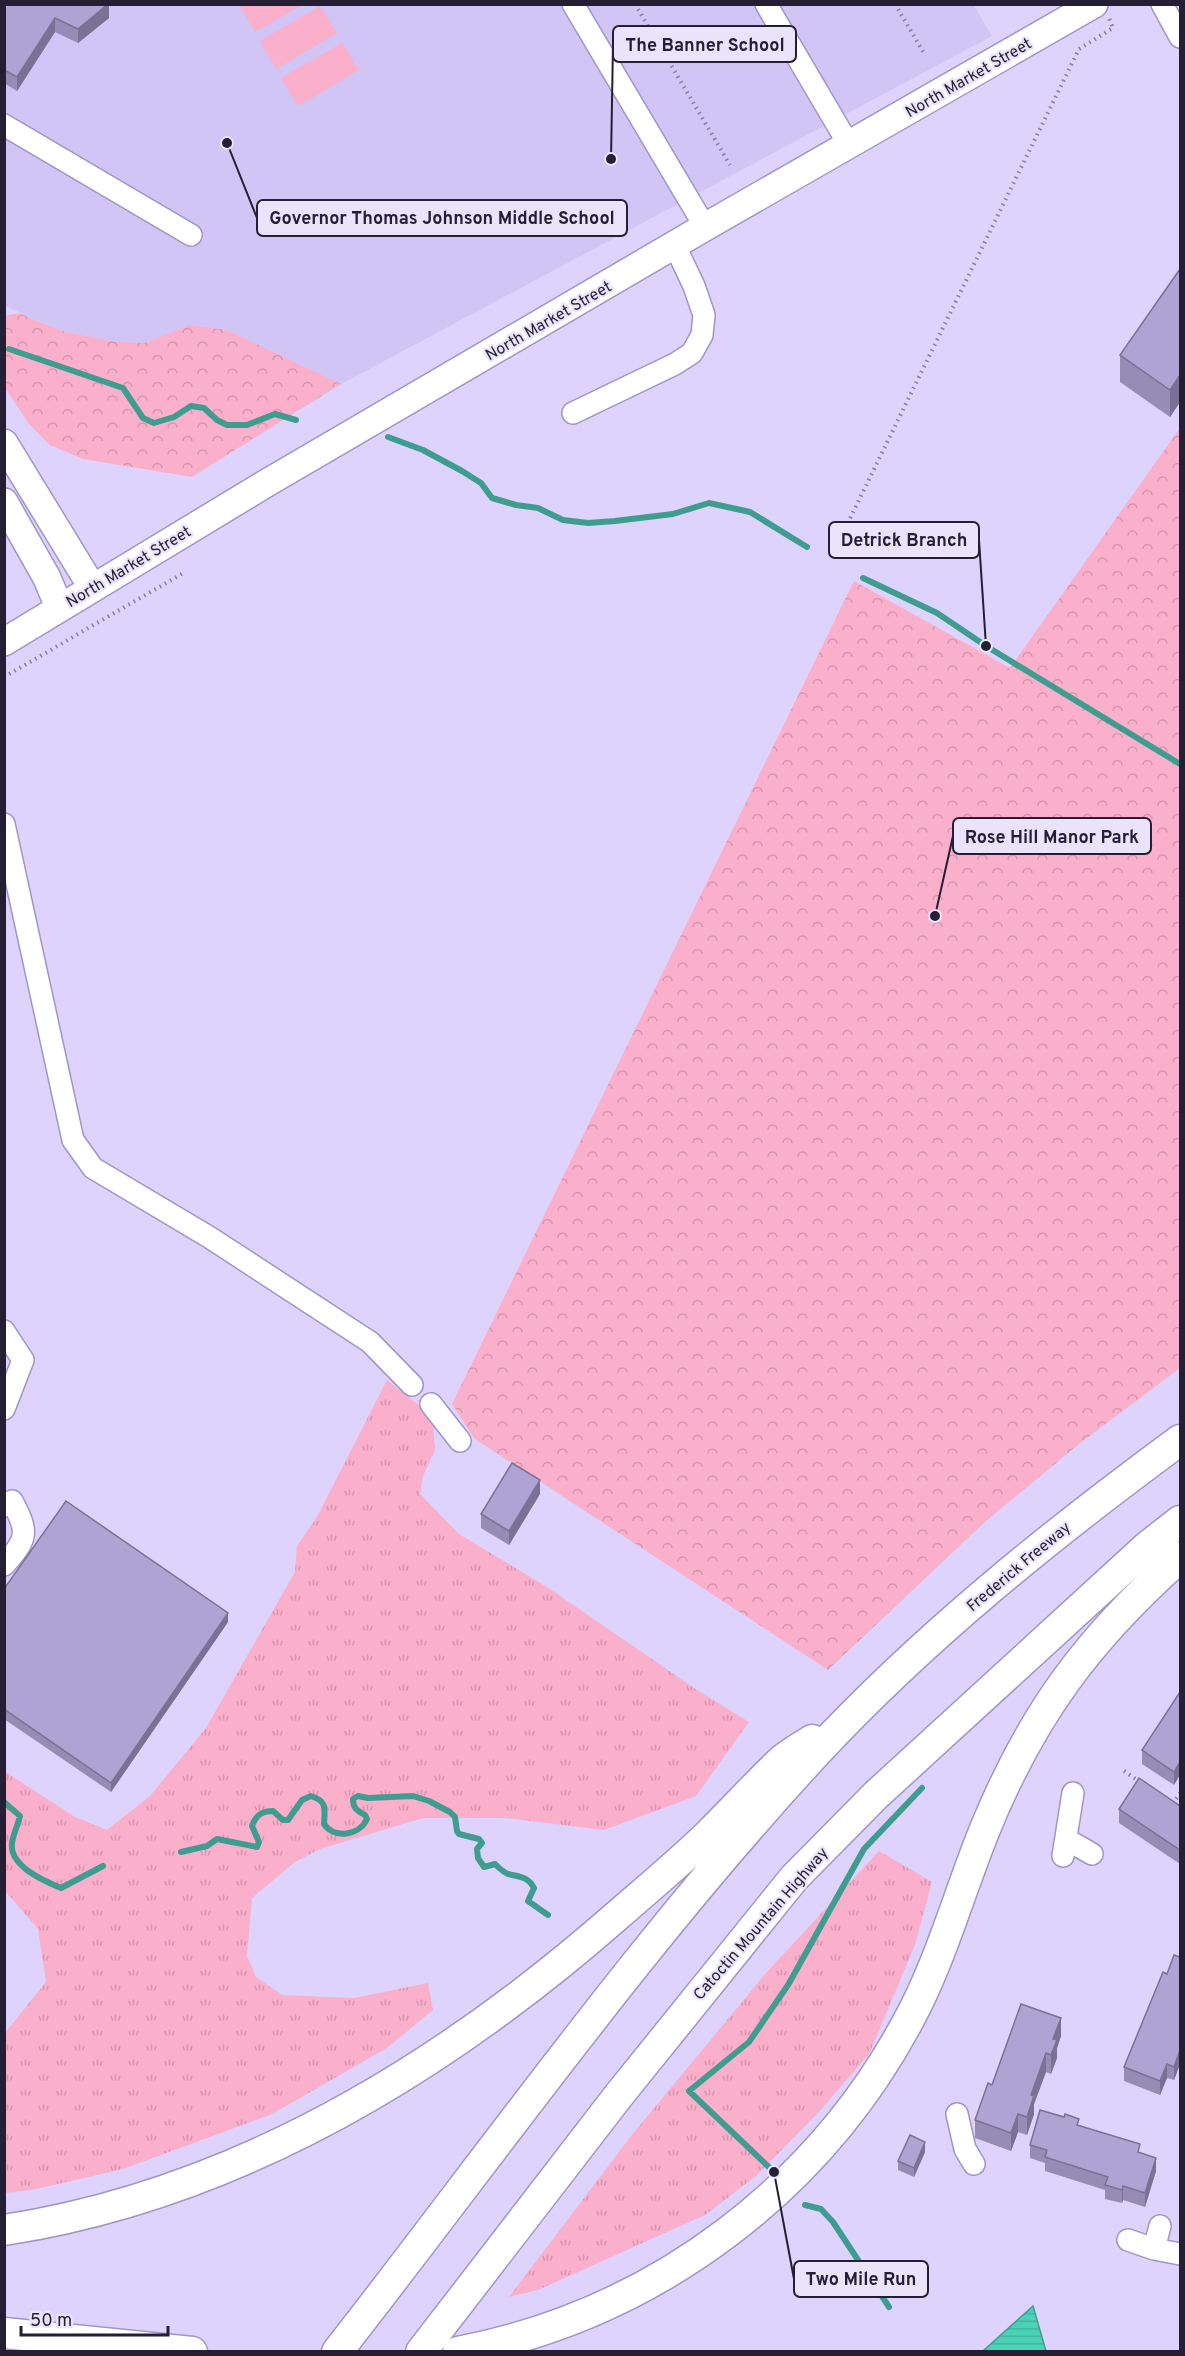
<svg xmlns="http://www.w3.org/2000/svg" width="1185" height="2356" viewBox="0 0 1185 2356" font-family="Overpass,sans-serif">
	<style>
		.built { fill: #d0c5f4 }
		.grass { fill: url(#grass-tufts) }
		.forest { fill: url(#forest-crowns) }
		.pitch { fill: #faafca }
		.water { fill: url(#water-rules); stroke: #3f9d8f; stroke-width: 1.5 }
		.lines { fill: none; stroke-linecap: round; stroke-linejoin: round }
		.stream { stroke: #3f9d8f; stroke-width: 6 }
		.minor-casing { stroke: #a195c6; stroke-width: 24 }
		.major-casing { stroke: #a195c6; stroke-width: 30 }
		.highway-casing { stroke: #a195c6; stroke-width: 33 }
		.path { stroke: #8980a0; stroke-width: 4; stroke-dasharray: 1.5 4.5; stroke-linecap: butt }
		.minor { stroke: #fff; stroke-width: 21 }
		.major { stroke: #fff; stroke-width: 27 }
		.highway { stroke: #fff; stroke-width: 30 }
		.wall { fill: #968cb6 }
		.shaded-wall { fill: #7a7294 }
		.building { fill: #afa3d4; stroke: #7a7294; stroke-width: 1.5 }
		.labels { text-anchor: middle; stroke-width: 4.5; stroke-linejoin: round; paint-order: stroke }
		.street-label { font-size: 16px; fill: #251f33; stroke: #e9e4f9 }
		.leader { fill: none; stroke: #251f33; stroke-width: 2 }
		.callout-dot { fill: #251f33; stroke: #e9e4f9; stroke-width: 2 }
		.callout { fill: #e9e4f9; stroke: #251f33; stroke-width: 2 }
		.callout-label { font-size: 18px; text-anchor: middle; font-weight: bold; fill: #251f33 }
	</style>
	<defs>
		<pattern id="grass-tufts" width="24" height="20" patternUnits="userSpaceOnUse" patternTransform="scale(1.5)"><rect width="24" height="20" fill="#faafca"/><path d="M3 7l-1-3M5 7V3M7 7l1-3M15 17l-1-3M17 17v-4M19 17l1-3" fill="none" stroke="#d696ae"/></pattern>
		<pattern id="forest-crowns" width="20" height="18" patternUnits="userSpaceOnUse" patternTransform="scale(1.5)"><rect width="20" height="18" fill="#faafca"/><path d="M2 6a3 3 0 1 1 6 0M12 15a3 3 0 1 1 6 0" fill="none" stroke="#d696ae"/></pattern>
		<pattern id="water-rules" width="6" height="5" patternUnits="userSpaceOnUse" patternTransform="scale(1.5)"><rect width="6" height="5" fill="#4ad3b6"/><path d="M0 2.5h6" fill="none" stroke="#41b59d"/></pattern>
	</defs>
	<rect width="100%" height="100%" fill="#ddd3fd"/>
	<path class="built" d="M973 4 992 36 341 384 227 330 190 325 144 343 117 342 62 331 5 306 4 5Z"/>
	<path class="grass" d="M387 1380 417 1404 433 1421 435 1450 423 1476 420 1494 459 1534 550 1589 694 1688 749 1722 696 1796 604 1830 506 1818H423L320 1849 295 1862 252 1898 247 1956 256 1977 282 1995 354 1998 428 1983 433 2010 387 2048 272 2114 123 2169 32 2190 5 2193V2033L46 1982 38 1929 5 1891 4 1771 75 1817 107 1830 150 1796 206 1728 295 1572 297 1546 317 1517Z
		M879 1851 932 1882 915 1945 869 2054 818 2113 756 2176 705 2215 538 2290 509 2297 631 2136 766 1973Z"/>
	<path class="forest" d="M19 313 62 331 117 342 144 343 190 325 227 330 341 384 192 477 83 459 50 445 29 424 5 388V316Z
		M1180 428V1368L1079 1444 986 1521 828 1670 475 1439 452 1404 854 581 1010 668Z"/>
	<path class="pitch" d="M239 4H302V5L255 32Z
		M320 6 337 33 276 69 260 41Z
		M342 43 359 70 298 106 281 78Z"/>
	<path class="water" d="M1033 2306 1046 2351H983Z"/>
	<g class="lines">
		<path class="stream" d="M9 349 123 388 143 418 154 423 174 417 191 406 204 408 217 420 227 425H247L275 414 296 420
			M388 437 423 450 462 471 481 483 492 498 516 505 538 508 563 520 588 523 615 521 673 514 709 503 750 512 807 547
			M863 578 937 613 986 646 1180 764
			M4 1802 20 1816C18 1825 13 1835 12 1843 9 1866 44 1881 61 1888L103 1866
			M181 1852 207 1846 217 1839 257 1847 259 1842 252 1826C256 1815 262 1811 273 1811L283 1820H288L302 1800 311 1796C327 1801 325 1808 324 1824 334 1839 359 1836 367 1819L365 1815C358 1811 353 1809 353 1799L358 1796 368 1798 413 1796 429 1801 450 1812 455 1817 457 1831 459 1834 479 1839 482 1843 477 1849 478 1858 484 1867 495 1864C499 1868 503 1872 508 1874 519 1877 528 1876 534 1888L528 1901 548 1915
			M774 2172 689 2091 749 2042 788 1985 864 1849 922 1788
			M805 2205 821 2209 833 2222 889 2307"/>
		<defs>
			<path id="minor" d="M573 4 705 227
				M766 4 849 145
				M1162 4 1180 37
				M4 125 191 235
				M573 413 675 364 692 353 702 335 704 315 694 286 675 246
				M4 824 73 1140 93 1168 209 1237 370 1342 412 1385
				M4 1331 23 1360 4 1409
				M431 1404 460 1441
				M4 1506 12 1501C28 1531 29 1538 4 1565
				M1066 1839 1092 1854
				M1063 1856 1073 1793
				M957 2114 965 2149 974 2164
				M1128 2240 1154 2249 1180 2254
				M1154 2249 1160 2226"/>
			<path id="major" d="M4 443 92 587
				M4 502 47 578 59 607
				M4 642 265 484 705 227 1094 4"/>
			<path id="highway" d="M4 2230C237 2194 445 2067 619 1914 649 1888 680 1862 709 1834 733 1810 756 1785 780 1762 790 1753 802 1747 812 1740
				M4 2333 192 2352
				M337 2352C494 2151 642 1941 815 1754 925 1636 1051 1535 1180 1440
				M421 2352 619 2095 794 1878 876 1795 1148 1546 1180 1521
				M458 2352C656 2314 824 2187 915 2008 944 1950 961 1888 985 1829 1032 1714 1088 1639 1180 1557"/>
		</defs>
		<use href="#minor" class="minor-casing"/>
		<use href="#major" class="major-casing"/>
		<use href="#highway" class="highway-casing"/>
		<path class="path" d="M635 4 730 165
			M895 4 925 55
			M837 545 1079 49 1113 28 1109 18
			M4 677 185 572
			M1124 1771 1140 1782
			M1173 1804 1180 1793"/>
		<use href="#minor" class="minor"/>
		<use href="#major" class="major"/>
		<use href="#highway" class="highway"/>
	</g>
	<path class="wall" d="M4 4H109V18L78 43 55 32 17 91 4 83Z
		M1180 269V402L1170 417 1120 382V355Z
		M540 1494 509 1545 481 1528V1514Z
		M4 1589 228 1622 111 1792 4 1719Z
		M1180 1692 1174 1785 1142 1764V1750Z
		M1180 1806V1864L1119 1823V1809Z
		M1180 1957V2064L1174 2080 1167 2078 1160 2095 1124 2081V2067L1167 1974Z
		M1061 2036 1057 2048V2058L1051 2074 1046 2072 1034 2104V2114L1027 2135 1018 2132 1011 2151 975 2138V2120L992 2085Z
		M1079 2125 1140 2153 1156 2171 1145 2207 1123 2200 1122 2203 1105 2199V2190L1045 2171V2163L1030 2158V2145Z
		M925 2152 914 2177 898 2170V2161Z"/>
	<path class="shaded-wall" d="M108 4H109V18L78 43V29Z
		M55 18V32L17 91V77Z
		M1180 375V402L1170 417V390Z
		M540 1480V1494L509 1545V1531Z
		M228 1613V1622L111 1792V1783Z
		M1180 1762V1775L1174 1785V1772Z
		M1061 2018V2036L1057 2048V2058L1051 2074V2055L1053 2039Z
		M1180 2050V2064L1174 2080V2067Z
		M1046 2053V2072L1034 2104V2114L1027 2135V2117L1031 2095Z
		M1167 2064V2078L1160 2095V2081Z
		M1018 2114V2132L1011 2151V2133Z
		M925 2142V2152L914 2177V2168Z
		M1156 2158V2171L1145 2207V2193Z
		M1123 2186V2200L1122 2203V2190Z"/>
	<path class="building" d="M4 4H108L78 29 55 18 17 77 4 70Z
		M1180 269V375L1170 390 1120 355Z
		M512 1463 540 1480 509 1531 481 1514Z
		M66 1501 228 1613 111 1783 4 1709V1589Z
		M1180 1692V1762L1174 1772 1142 1750Z
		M1139 1778 1180 1806V1850L1119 1809Z
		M1174 1955 1180 1957V2050L1174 2067 1167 2064 1160 2081 1124 2067 1163 1972 1167 1974Z
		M1021 2004 1061 2018 1053 2039 1057 2040 1051 2055 1046 2053 1031 2095 1034 2096 1027 2117 1018 2114 1011 2133 975 2120 988 2083 992 2085Z
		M1040 2110 1064 2117 1065 2114 1079 2119 1077 2125 1140 2144 1138 2152 1156 2158 1145 2193 1123 2186 1122 2190 1105 2185 1108 2177 1045 2157 1047 2150 1030 2145Z
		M910 2135 925 2142 914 2168 898 2161Z"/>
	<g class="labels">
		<g class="street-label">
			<text transform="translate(968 77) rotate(-30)" y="6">North Market Street</text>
			<text transform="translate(548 320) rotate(-30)" y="6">North Market Street</text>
			<text transform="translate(128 566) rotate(-31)" y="6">North Market Street</text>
			<text transform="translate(1018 1566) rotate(-40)" y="6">Frederick Freeway</text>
			<text transform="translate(760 1923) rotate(-49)" y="6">Catoctin Mountain Highway</text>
		</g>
	</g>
	<path class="leader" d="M611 159L613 44M227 143L257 218M986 646L979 540M935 916L953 836M774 2172L794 2279"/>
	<g class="callout-dot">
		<circle cx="611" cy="159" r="6"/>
		<circle cx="227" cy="143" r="6"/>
		<circle cx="986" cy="646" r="6"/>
		<circle cx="935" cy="916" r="6"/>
		<circle cx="774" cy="2172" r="6"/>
	</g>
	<g class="callout">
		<rect x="613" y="26" width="183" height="36" rx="6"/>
		<rect x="257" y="200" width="370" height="36" rx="6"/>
		<rect x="829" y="522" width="150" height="36" rx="6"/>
		<rect x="953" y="818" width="198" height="36" rx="6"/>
		<rect x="794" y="2261" width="134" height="36" rx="6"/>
	</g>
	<g class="callout-label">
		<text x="705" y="51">The Banner School</text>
		<text x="442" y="224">Governor Thomas Johnson Middle School</text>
		<text x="904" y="546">Detrick Branch</text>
		<text x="1052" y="843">Rose Hill Manor Park</text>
		<text x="861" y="2285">Two Mile Run</text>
	</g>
	<rect width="1185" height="2356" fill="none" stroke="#251f33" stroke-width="12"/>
	<path d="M21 2326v9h147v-9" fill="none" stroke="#251f33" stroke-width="3"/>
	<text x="30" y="2326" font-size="18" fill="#251f33" stroke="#e9e4f9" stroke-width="4.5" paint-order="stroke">50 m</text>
</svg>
